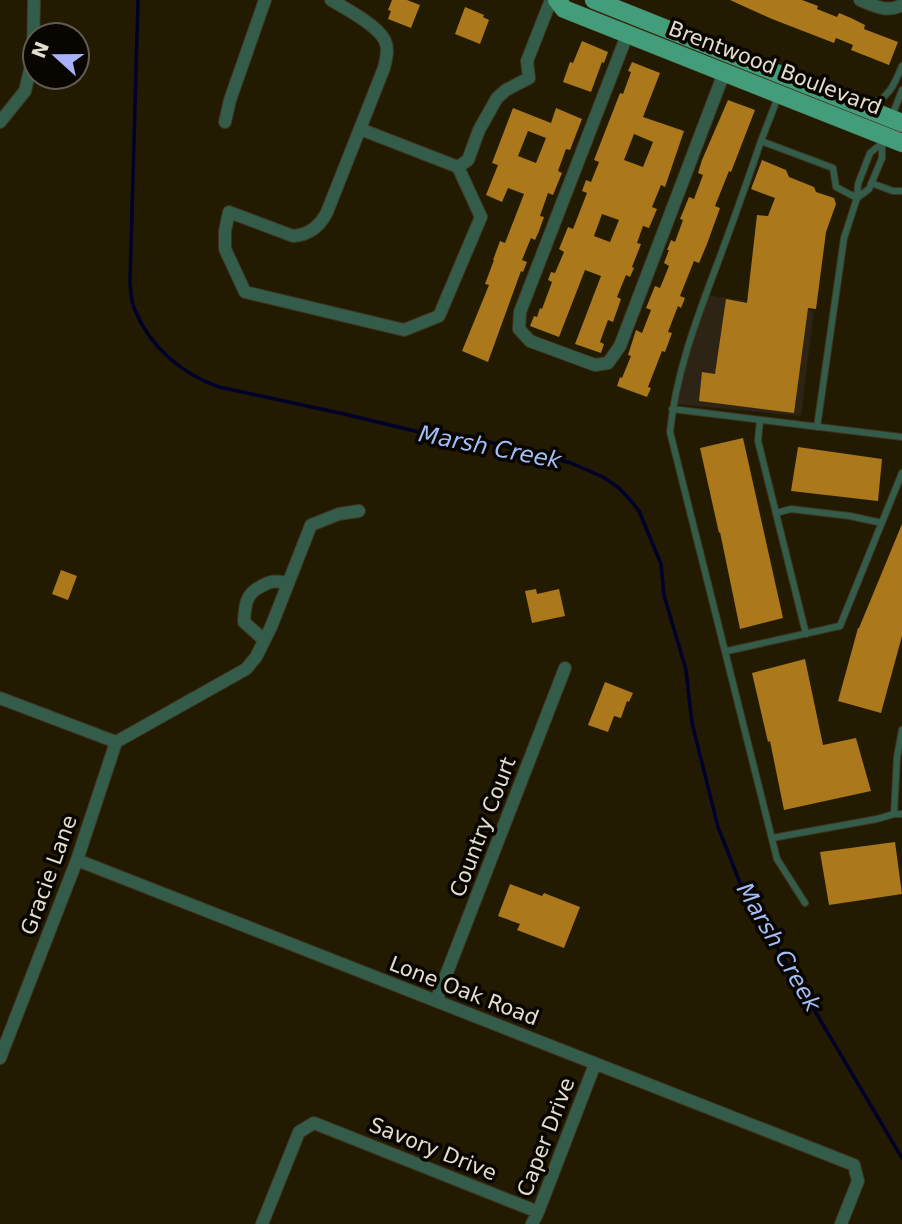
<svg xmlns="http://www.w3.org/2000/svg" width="902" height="1224" viewBox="0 0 902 1224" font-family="'DejaVu Sans',sans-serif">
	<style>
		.education { fill: #2e2415 }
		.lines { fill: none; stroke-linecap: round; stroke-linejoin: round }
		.stream { stroke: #00002b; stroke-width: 3.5 }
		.building { fill: #ab781b; fill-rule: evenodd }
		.service-casing { stroke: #3e351f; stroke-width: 8 }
		.minor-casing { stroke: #3e351f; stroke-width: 14 }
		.primary-casing { stroke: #3e351f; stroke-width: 19 }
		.service { stroke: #345c4a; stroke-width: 6 }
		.minor { stroke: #345c4a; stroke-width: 12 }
		.primary { stroke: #449d7a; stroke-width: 18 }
		.labels { text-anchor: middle; stroke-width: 7; stroke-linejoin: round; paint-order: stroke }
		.street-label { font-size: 21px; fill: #e4decf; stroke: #090501 }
		.water-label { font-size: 23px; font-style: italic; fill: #a2bffa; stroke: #090501 }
	</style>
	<rect width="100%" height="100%" fill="#231a02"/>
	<path class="education" d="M701 294 814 311 801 416 677 404 686 357Z"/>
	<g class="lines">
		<path class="stream" d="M138 0 130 283C131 292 131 302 135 310 150 347 182 374 219 387L344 414 465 443 489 442 571 463 603 477 619 488 632 502 639 511 661 564 664 595 686 670 692 723 718 827 742 888 902 1158"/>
	</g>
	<path class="building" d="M392 0H407L420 5 411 28 388 19 391 11 388 10Z
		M730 0H802L818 6 817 9 837 17 839 13 851 18 865 25 864 29 898 42 889 65 851 50 853 45 836 38 834 43 772 19Z
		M465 7 484 15 483 17 489 20 480 44 455 34Z
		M582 41 608 52 604 63 602 62 591 92 563 82 570 62 573 63Z
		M632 62 660 73 643 117 684 131 665 187 661 185 652 207 657 209 649 228 643 226 637 243 641 244 632 267 634 268 630 277 626 275 617 297 621 299 613 322 608 320 600 342 604 344 601 353 575 344 601 276 585 270 559 337 530 326 534 316 537 317 540 308 542 309 552 282 548 280 551 272 555 273 564 252 559 249 568 227 573 229 587 193 582 191 586 180 591 182 599 162 594 160 620 93 623 94 631 72 628 71ZM634 134 653 142 643 167 624 160ZM602 214 619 220 610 242 594 236Z
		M728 100 755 110 731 172 729 171 715 206 720 208 707 244 699 263 694 261 680 296 685 298 681 308 678 306 668 332 672 333 665 352 662 351 648 387 651 388 647 397 617 386 620 377 622 378 631 356 628 355 636 330 642 333 651 310 646 308 655 286 660 288 669 266 664 263 669 250H667L671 240 675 242 683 220 680 219 689 197 694 199 703 175 698 173 702 160Z
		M513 108 551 123 556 108 582 119 570 150 566 149 558 171 562 173 553 195 548 193 540 216 544 217 539 231 535 240 531 238 522 260 527 262 523 272 521 271 488 362 462 351 489 285 485 284 494 260H493L500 241 505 243 524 194 508 188 502 202 486 195 498 165 492 163ZM528 131 546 138 536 163 518 156Z
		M762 160 786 170 789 177 814 187 816 192 834 198 836 204 826 232 816 309 808 308 794 413 699 401 702 372 715 374 726 299 747 303 757 215 768 216 775 198 751 189Z
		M743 438 783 618 740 629 720 532 719 533 700 448Z
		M798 447 882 459 878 501 791 491Z
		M902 524V636L881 713 838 701 858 628H859Z
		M61 570 77 576 68 600 52 594Z
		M536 589 537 594 559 589 565 616 532 623 525 591Z
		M805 659 823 745 856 738 871 791 784 810 770 741 768 742 752 673Z
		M605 682 633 693 629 702 627 701 621 718 614 716 608 732 588 725Z
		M895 842 902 894 829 905 820 852Z
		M510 884 542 896 544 893 580 907 564 948 517 930 520 924 498 916Z"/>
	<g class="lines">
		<defs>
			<path id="service" d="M868 104C888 101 895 83 902 66
				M892 116 902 90
				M761 141 778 97
				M871 183 893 191H902
				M857 198 869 189 882 158V142
				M672 409 902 437
				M760 420 758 441 806 634
				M817 427 844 238 857 198 858 184 870 153 881 144
				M776 513 791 509 850 516 882 523
				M727 651 840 626 902 473
				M902 730 897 757 894 814H902
				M772 838 877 819 894 814
				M805 903 777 859 670 432C676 372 697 318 718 262 733 222 747 182 761 141L833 168 836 187 857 198"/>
			<path id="minor" d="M331 0C345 8 379 26 385 41 389 49 386 60 384 68L327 212C320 226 310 235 293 236L229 212 225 231V249L245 292 404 330 439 316 481 217 458 167 360 129
				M860 0C875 6 887 13 902 5
				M627 35 520 312 519 329 530 341 595 365 608 363 620 346 724 73
				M0 122 25 91 33 57 34 0
				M225 122 230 100 265 0
				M458 167 468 160 479 130 497 98 506 90 529 78 527 61 551 0
				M264 640 244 622C245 607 245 594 260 587 272 580 274 581 288 583
				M0 698 116 742
				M116 742 246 669 256 657 271 627 311 525 339 514 359 511
				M77 860 854 1165 858 1181 841 1224
				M436 1001 565 668
				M0 1058 77 860 116 742
				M262 1224 299 1132 314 1123 538 1212
				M532 1224 538 1212 595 1064"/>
			<path id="primary" d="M557 0 564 9 902 143
				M594 0 902 123"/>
		</defs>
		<use href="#service" class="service-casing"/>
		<use href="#minor" class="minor-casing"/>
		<use href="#primary" class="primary-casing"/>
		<use href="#service" class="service"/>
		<use href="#minor" class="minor"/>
		<use href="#primary" class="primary"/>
	</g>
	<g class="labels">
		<g class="street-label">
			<text transform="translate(775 68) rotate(21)" y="7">Brentwood Boulevard</text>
			<text transform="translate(483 827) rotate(-69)" y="7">Country Court</text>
			<text transform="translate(49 875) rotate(-70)" y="7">Gracie Lane</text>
			<text transform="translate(464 991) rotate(21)" y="7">Lone Oak Road</text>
			<text transform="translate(546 1137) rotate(-69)" y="7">Caper Drive</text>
			<text transform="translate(433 1149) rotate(22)" y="7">Savory Drive</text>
		</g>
		<g class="water-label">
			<text transform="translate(490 447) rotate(11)" y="8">Marsh Creek</text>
			<text transform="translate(779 947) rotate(60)" y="8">Marsh Creek</text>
		</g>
	</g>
	<g transform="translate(56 56) rotate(291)"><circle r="33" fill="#090501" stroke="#615c53" stroke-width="2"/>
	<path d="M0-5L12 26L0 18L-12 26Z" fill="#a9b0fc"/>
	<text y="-10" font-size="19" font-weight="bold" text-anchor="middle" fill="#e4decf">N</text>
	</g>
</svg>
